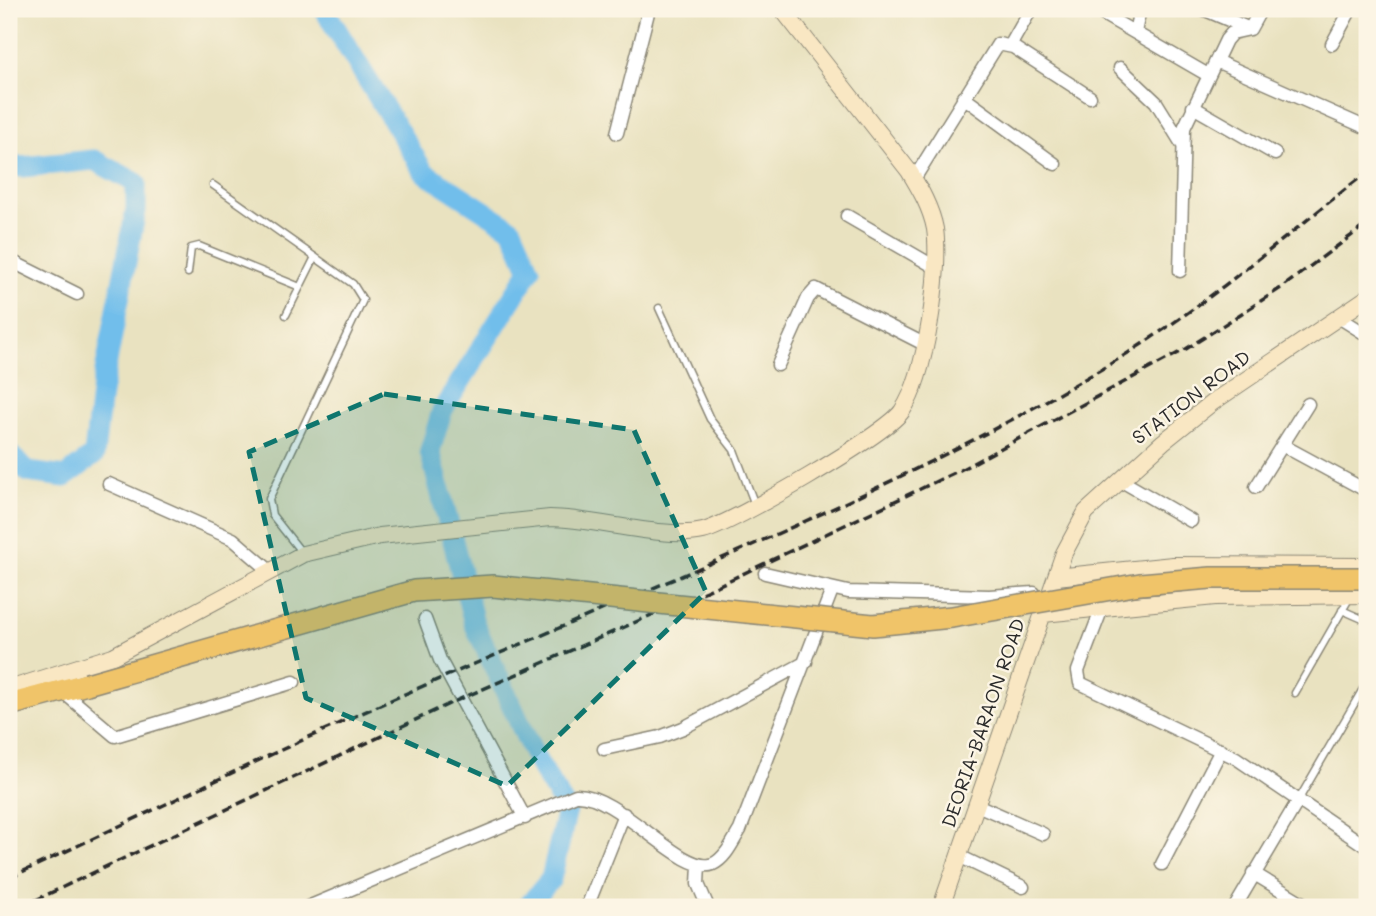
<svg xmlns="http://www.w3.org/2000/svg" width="1376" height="916" viewBox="0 0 1376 916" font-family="Mali,sans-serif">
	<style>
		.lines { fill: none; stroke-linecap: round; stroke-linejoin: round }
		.river { stroke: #71beeb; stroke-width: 21 }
		.lane-casing { stroke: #8a8676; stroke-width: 9 }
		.street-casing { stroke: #8a8676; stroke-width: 15 }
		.secondary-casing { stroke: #8a8676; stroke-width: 18 }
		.highway-casing { stroke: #8a8676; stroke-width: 24 }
		.lane { stroke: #fff; stroke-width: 6 }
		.street { stroke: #fff; stroke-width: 12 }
		.secondary { stroke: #f9e7c3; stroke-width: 16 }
		.highway { stroke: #f0c469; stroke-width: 21 }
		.rail { stroke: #2b2b2b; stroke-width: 3.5; stroke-dasharray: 10 5; stroke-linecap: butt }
		.highway-bridge-casing { stroke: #8a8676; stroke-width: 24; stroke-linecap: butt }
		.highway-bridge { stroke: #f0c469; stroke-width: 21 }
		.marked { fill: #0f766e; fill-opacity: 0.2; stroke: #0f766e; stroke-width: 5; stroke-dasharray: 14 9; stroke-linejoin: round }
		.labels { text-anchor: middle; stroke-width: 5; stroke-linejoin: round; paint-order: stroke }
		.street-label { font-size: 19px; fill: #2b2b2b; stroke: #fcf5e5 }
	</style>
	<rect width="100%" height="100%" fill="#fcf5e5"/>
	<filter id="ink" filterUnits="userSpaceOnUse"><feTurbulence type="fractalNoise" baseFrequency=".0143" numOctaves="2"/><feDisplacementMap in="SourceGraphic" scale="14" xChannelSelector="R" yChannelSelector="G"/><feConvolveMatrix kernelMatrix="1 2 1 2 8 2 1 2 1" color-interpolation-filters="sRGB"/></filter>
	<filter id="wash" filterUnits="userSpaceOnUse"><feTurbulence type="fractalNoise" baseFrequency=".00686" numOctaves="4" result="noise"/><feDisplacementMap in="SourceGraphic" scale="28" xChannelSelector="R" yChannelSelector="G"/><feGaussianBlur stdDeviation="1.57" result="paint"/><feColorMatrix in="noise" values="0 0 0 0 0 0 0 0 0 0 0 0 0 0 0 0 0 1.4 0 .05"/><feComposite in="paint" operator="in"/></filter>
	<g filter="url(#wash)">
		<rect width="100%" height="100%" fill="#e9e2c0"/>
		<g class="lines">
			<path class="river" d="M324 9 424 172 512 229 530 270 442 411 430 451 474 623 537 761 567 810 551 879 527 907
				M9 165 22 167 94 160 136 183V210L101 393 94 455 65 477 28 472 9 454"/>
		</g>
	</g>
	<g filter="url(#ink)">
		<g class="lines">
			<defs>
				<path id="lane" d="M213 185 353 284 363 300 269 499 272 515 302 553
					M188 273 191 248 199 246 300 287
					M659 308 710 419 734 450 755 505
					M286 315 315 257
					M1342 610 1367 621
					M1295 693 1350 597
					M1299 799 1367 682"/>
				<path id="street" d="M1094 9 1208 75
					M1203 9 1250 29
					M1135 32 1140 9
					M1332 44 1351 9
					M1010 46 1031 9
					M1216 61 1367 128
					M1120 68 1156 102 1182 144
					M963 97 1055 164
					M1193 107 1275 154
					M617 133 649 9
					M914 179 998 44 1013 47 1090 97
					M847 216 935 267
					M9 260 77 294
					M1180 271 1184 128 1226 40 1232 33 1250 29 1261 9
					M1340 318 1367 335
					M778 365 808 298 816 289 924 344
					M1282 445 1367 491
					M1120 480 1191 521
					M109 484 233 539 270 571
					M1256 487 1308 404
					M765 573 848 592 989 596 1034 593
					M1102 608 1078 671 1080 683 1236 758 1367 847
					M425 619 440 660 525 818
					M62 691 115 736 294 682
					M604 749 660 737 683 728 806 662
					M977 805 1043 834
					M959 856 1023 887
					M1162 864 1221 750
					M699 865 698 884 708 907
					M1253 873 1309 907
					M308 907 576 795C618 793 683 877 713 864 726 858 733 841 740 830L832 590
					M587 907 624 814
					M1235 907 1299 799"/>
				<path id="secondary" d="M1056 577 1173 565 1367 566
					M1043 614 1215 597 1367 595
					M9 689 113 656 303 554 380 536 550 518C593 518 666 540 703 531 732 524 887 434 902 411 926 376 941 271 935 229 931 208 920 189 909 171L782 9
					M941 907 1064 553 1086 512 1163 442 1213 402 1367 298"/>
				<path id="highway" d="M9 705 87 684"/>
			</defs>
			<use href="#lane" class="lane-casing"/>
			<use href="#street" class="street-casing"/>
			<use href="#secondary" class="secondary-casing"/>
			<use href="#highway" class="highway-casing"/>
			<use href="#lane" class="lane"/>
			<use href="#street" class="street"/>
			<use href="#secondary" class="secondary"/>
			<use href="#highway" class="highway"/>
			<path class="rail" d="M9 878C153 811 297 740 444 677 672 579 907 487 1120 358 1208 304 1287 235 1367 172
				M21 907 449 704 713 588 962 469 1186 349 1281 288 1367 224"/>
			<defs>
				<path id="highway-bridge" d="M87 684 414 591 493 586 873 625 952 617 1140 584 1211 578H1367"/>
			</defs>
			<use href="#highway-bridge" class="highway-bridge-casing"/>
			<use href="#highway-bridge" class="highway-bridge"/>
		</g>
	</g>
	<path class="marked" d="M384 394 634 430 706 592 507 786 306 698 249 452Z"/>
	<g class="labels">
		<g class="street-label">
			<text transform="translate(1191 397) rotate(-37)" y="7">STATION ROAD</text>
			<text transform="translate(983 723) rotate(-71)" y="7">DEORIA-BARAON ROAD</text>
		</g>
	</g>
	<rect width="1376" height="916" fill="none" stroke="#fcf5e5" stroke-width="35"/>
</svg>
